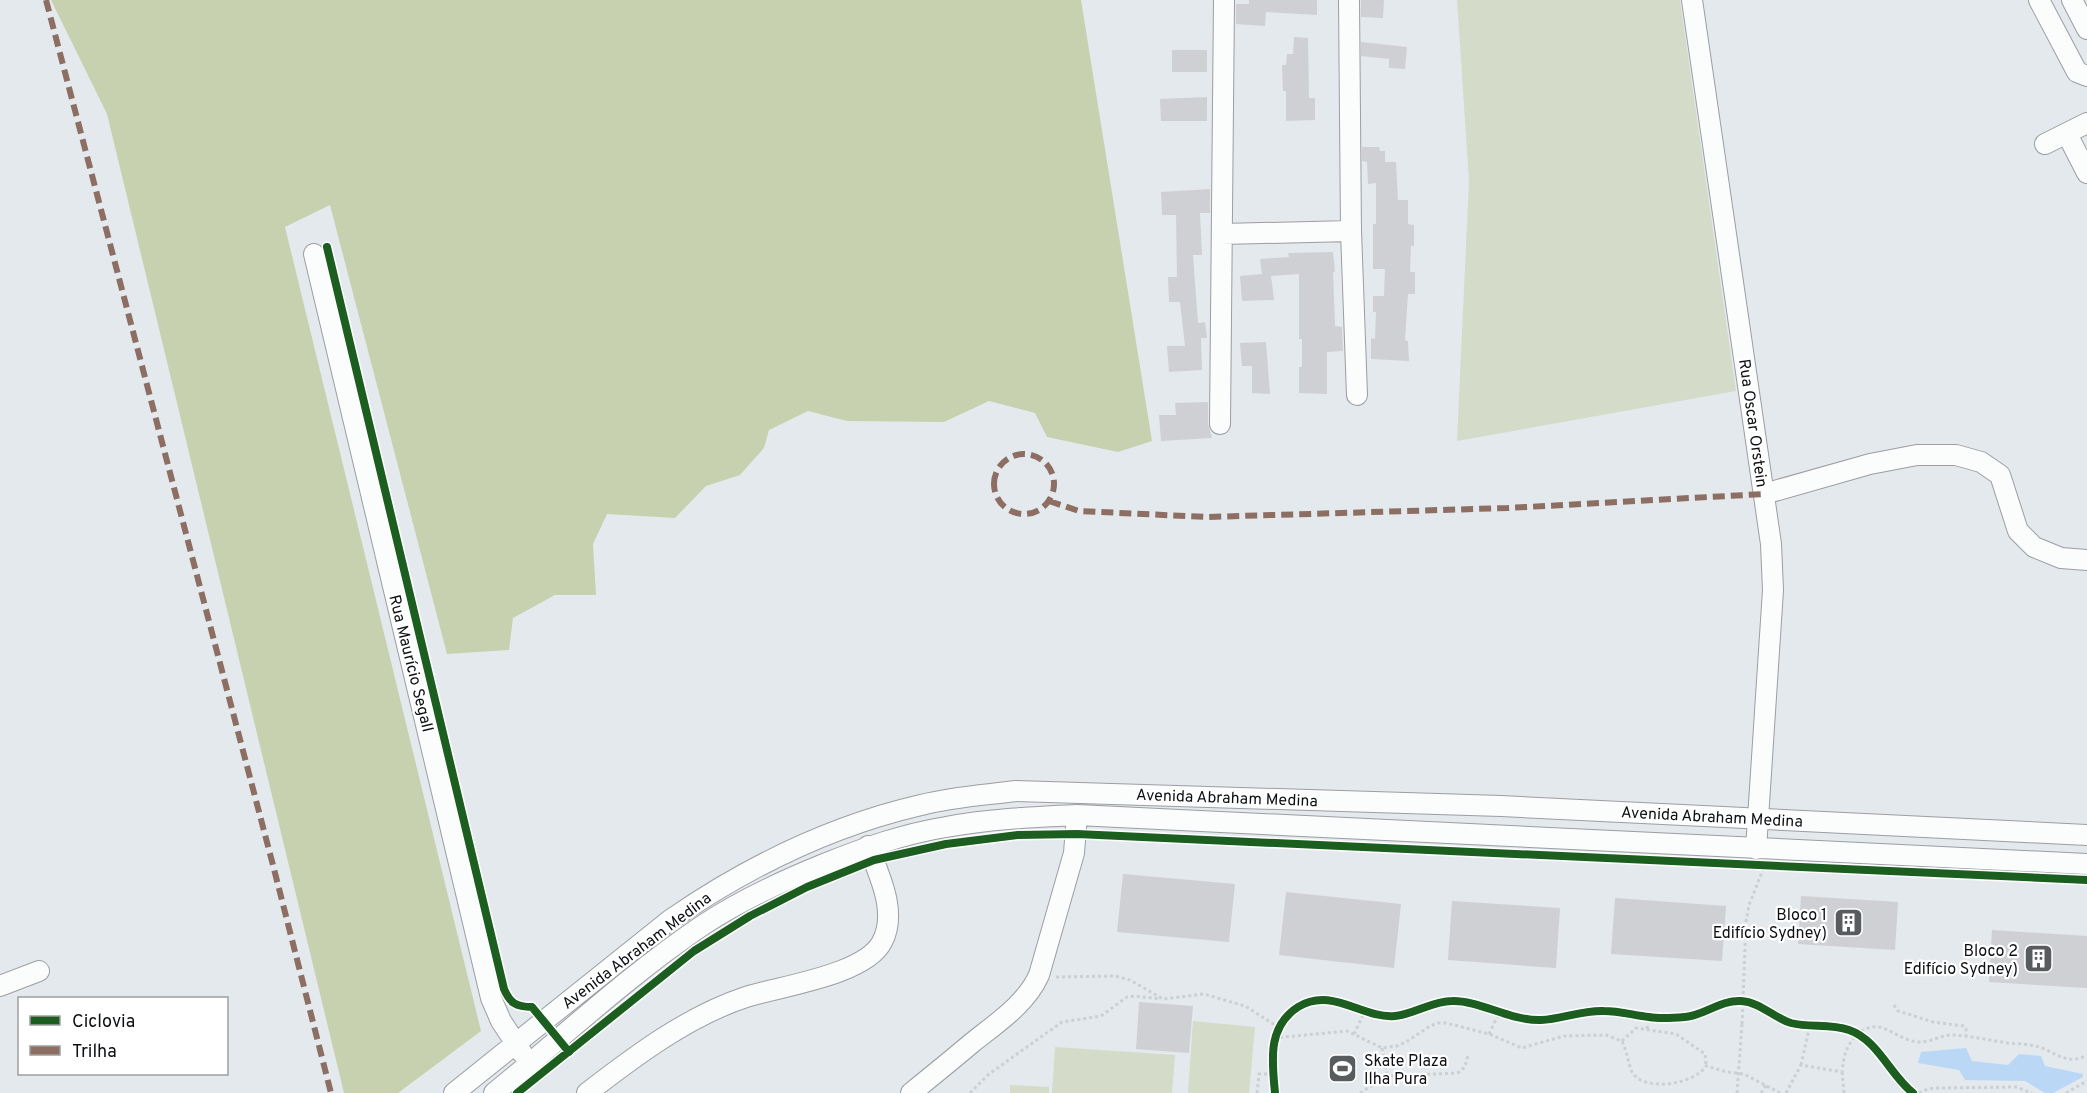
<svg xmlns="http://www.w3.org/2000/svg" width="2087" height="1093" viewBox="0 0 2087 1093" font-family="Overpass,sans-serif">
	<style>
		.green { fill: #d4dbc8 }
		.forest { fill: #c7d1af }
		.water { fill: #bbd7f6 }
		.building { fill: #cfd0d3 }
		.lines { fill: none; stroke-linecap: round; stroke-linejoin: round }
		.minor-casing { stroke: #9b9ea2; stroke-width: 22 }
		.path { stroke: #cdcfd0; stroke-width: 3; stroke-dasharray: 3 3; stroke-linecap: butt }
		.minor { stroke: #fbfcfc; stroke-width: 20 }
		.path-bridge { stroke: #cdcfd0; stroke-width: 3; stroke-dasharray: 3 3; stroke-linecap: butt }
		.quiet { stroke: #8d6e63; stroke-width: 6; stroke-dasharray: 12 6; stroke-linecap: butt }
		.cycleway-casing { stroke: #fff; stroke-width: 11 }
		.cycleway { stroke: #1b5e20; stroke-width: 8 }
		.labels { text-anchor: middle; stroke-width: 4.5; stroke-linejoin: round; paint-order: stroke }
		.street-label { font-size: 16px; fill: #0d1012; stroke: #fff }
		.poi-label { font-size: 16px; fill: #0d1012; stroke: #fff; text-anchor: end }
	</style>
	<rect width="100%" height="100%" fill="#e4e9ee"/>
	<path class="green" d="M1457 0H1680L1736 391 1457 441 1469 181Z
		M1193 1021 1255 1027 1249 1093H1188Z
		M1055 1047 1175 1055 1172 1093H1052Z
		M1010 1085 1049 1087V1093H1010Z"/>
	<path class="forest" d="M51 0H1081L1152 441 1118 452 1047 437 1035 413 989 401 944 422 847 421 808 411 769 430 764 448 740 475 706 486 675 518 607 514 593 544 596 595H555L513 618 509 650 447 654 330 205 285 227 481 1031 398 1093H344L107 114Z"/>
	<path class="water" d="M1966 1048 1972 1061 2008 1065 2019 1054 2041 1056 2045 1066 2083 1074V1077L2053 1093H2045L2025 1081 1965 1080 1959 1070 1918 1063 1921 1052Z"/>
	<path class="building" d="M1249 0H1317V15L1266 12 1265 26 1236 24V4H1249Z
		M1361 0H1384L1383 18 1361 17Z
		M1294 37 1308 38 1309 98H1315V120L1286 121V91H1283L1282 65H1286L1287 54H1293Z
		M1361 42 1407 47 1405 69 1389 68V59L1361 56Z
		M1172 50H1207V72H1172Z
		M1207 97V121H1161L1160 99Z
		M1362 147H1379L1380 151H1385V162H1396L1398 200H1408V224L1414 225V246H1411L1410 272H1415V294H1408L1405 340 1408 341 1409 361 1371 359V338L1375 339 1376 312H1373V296H1384L1385 269H1373V224H1376V183L1368 184 1367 162 1362 161Z
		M1210 189V213H1200L1202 255H1193L1198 323 1205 322 1207 338H1201L1202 370 1169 372 1167 346H1185L1180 302H1169L1168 277H1177L1176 215H1162L1161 192Z
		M1333 252 1335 272H1333L1335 326 1342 327 1343 351 1327 352V394L1299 393V367H1302V339H1299V274L1271 276 1274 300 1242 301 1240 276 1262 274 1260 259 1289 257 1288 253Z
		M1266 342 1270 394 1252 393V366H1242L1240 343Z
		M1208 402V424L1212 438 1161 441 1159 415H1176L1175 403Z
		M1123 874 1235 884 1229 942 1117 932Z
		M1286 892 1401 904 1394 968 1279 955Z
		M1801 896 1898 902 1895 950 1798 944Z
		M1615 898 1726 906 1722 961 1611 954Z
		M1452 901 1560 908 1556 968 1448 960Z
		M1992 930 2087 936V988L1989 982Z
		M1139 1002 1193 1006 1189 1053 1136 1049Z"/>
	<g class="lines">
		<defs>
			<path id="minor" d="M1349 0 1351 231 1357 395
				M1692 0 1771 544 1773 590 1756 849
				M2039 0 2077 72 2087 76
				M2072 0 2087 29
				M2067 134 2087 173
				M2045 144 2087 123
				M1222 234 1351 231
				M314 254 491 998 501 1021 522 1053
				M1220 424 1224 0
				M1764 494 1870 464 1917 455H1956L1981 462 2000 475 2018 531 2034 547 2061 558 2087 560
				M0 986 39 971
				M454 1093 670 920C747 867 830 826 921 805 952 797 985 795 1016 791L1501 806 2087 835
				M494 1093C563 1037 629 975 703 925 741 900 782 881 824 864 864 848 903 834 946 827 989 819 1033 817 1077 815L2087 864
				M587 1093C635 1056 688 1016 746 997 781 986 865 975 882 942 898 912 879 875 868 846
				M911 1093C932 1076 953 1059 973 1042 997 1023 1026 1004 1039 975L1074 853 1077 815"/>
		</defs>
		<use href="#minor" class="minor-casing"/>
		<path class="path" d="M1056 977 1115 976 1130 980 1163 999 1204 994 1245 1006 1278 1027
			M1894 1005 1898 1011 1933 1022 1964 1026 1966 1029V1037
			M1742 1024 1746 922 1749 905 1764 867
			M1647 1029 1649 1017
			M1354 1034 1365 1011
			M1489 1034 1499 1013
			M1274 1038 1347 1031 1382 1048 1397 1046 1406 1042 1430 1026 1438 1023H1446L1489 1034 1522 1048 1564 1036 1606 1035 1622 1041C1627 1051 1628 1063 1632 1072 1644 1093 1695 1084 1706 1066L1727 1072 1744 1074 1780 1093
			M1622 1041 1636 1028 1676 1034 1705 1054 1706 1065
			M1382 1048 1387 1076
			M1801 1065 1810 1025
			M1842 1072 1844 1093
			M970 1093 989 1074 1062 1022 1101 1016 1127 997 1135 996 1161 999
			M1257 1093 1259 1074H1273
			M1360 1093 1387 1076 1457 1073C1465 1070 1466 1063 1468 1055
			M1761 1093 1766 1085
			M1786 1093 1801 1065 1842 1072C1844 1056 1845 1047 1857 1035 1880 1013 1896 1042 1920 1042 1931 1042 1941 1035 1952 1035 1970 1036 1989 1040 2007 1043 2018 1044 2030 1044 2039 1047 2057 1053 2068 1066 2087 1055
			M1919 1093 1928 1089 1935 1088 2016 1087 2032 1093
			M2066 1093 2087 1081"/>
		<use href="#minor" class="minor"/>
		<path class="path-bridge" d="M1737 1093 1742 1024"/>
		<path class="quiet" d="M46 0 274 869 331 1093
			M994 484a30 30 0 1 1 60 0a30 30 0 1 1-60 0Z
			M1049 501 1079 511 1207 517 1508 508 1764 494"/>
		<defs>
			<path id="cycleway" d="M327 247 504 989C510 1003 516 1007 532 1007L569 1052
				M517 1093 694 951 750 916 807 887 874 860 946 844 1018 835 1077 834 2087 880
				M1275 1093C1272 1061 1267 1027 1298 1007 1332 986 1362 1019 1395 1016 1415 1014 1432 1001 1452 1001 1479 1000 1510 1021 1541 1020 1562 1019 1582 1010 1604 1011 1619 1011 1633 1015 1649 1017 1660 1019 1673 1018 1685 1017 1705 1015 1720 1000 1741 1001 1760 1002 1774 1018 1791 1023 1810 1028 1830 1023 1849 1030 1878 1040 1890 1075 1913 1093"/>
		</defs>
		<use href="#cycleway" class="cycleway-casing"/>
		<use href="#cycleway" class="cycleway"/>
	</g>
	<defs>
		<symbol id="building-square" viewBox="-11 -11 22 22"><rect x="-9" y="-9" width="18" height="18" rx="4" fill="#585c5f" stroke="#fff"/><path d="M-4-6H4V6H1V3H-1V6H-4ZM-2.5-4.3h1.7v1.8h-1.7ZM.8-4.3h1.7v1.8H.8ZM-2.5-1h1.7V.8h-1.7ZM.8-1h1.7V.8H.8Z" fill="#fff"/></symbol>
		<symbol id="stadium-square" viewBox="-11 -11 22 22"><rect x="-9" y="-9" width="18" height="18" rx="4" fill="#585c5f" stroke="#fff"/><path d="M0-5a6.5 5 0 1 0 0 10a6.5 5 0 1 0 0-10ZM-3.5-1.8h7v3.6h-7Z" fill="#fff"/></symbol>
	</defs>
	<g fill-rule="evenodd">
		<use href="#building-square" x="1832" y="906" width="33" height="33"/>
		<use href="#building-square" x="2022" y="942" width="33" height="33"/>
		<use href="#stadium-square" x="1326" y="1052" width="33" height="33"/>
	</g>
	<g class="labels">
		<g class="street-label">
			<text transform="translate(1754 423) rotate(82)" y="6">Rua Oscar Orstein</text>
			<text transform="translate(412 663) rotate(76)" y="6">Rua Maurício Segall</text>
			<text transform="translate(1227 797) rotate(2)" y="6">Avenida Abraham Medina</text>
			<text transform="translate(1712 816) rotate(3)" y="6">Avenida Abraham Medina</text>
			<text transform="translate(636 950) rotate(-37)" y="6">Avenida Abraham Medina</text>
		</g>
		<g class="poi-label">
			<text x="1827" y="920">Bloco 1<tspan x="1827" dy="18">Edifício Sydney)</tspan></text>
			<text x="2018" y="956">Bloco 2<tspan x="2018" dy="18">Edifício Sydney)</tspan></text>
			<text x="1364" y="1066" text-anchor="start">Skate Plaza<tspan x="1364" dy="18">Ilha Pura</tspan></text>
		</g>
	</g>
	<rect x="18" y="997" width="210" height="78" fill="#ffffff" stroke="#9e9fa0" stroke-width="1.5"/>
	<rect x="30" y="1016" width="30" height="9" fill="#1b5e20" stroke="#9e9fa0" stroke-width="1.5"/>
	<text x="72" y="1027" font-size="18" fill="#0d1012">Ciclovia</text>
	<rect x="30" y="1046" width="30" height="9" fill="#8d6e63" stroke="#9e9fa0" stroke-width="1.5"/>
	<text x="72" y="1057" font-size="18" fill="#0d1012">Trilha</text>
</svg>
